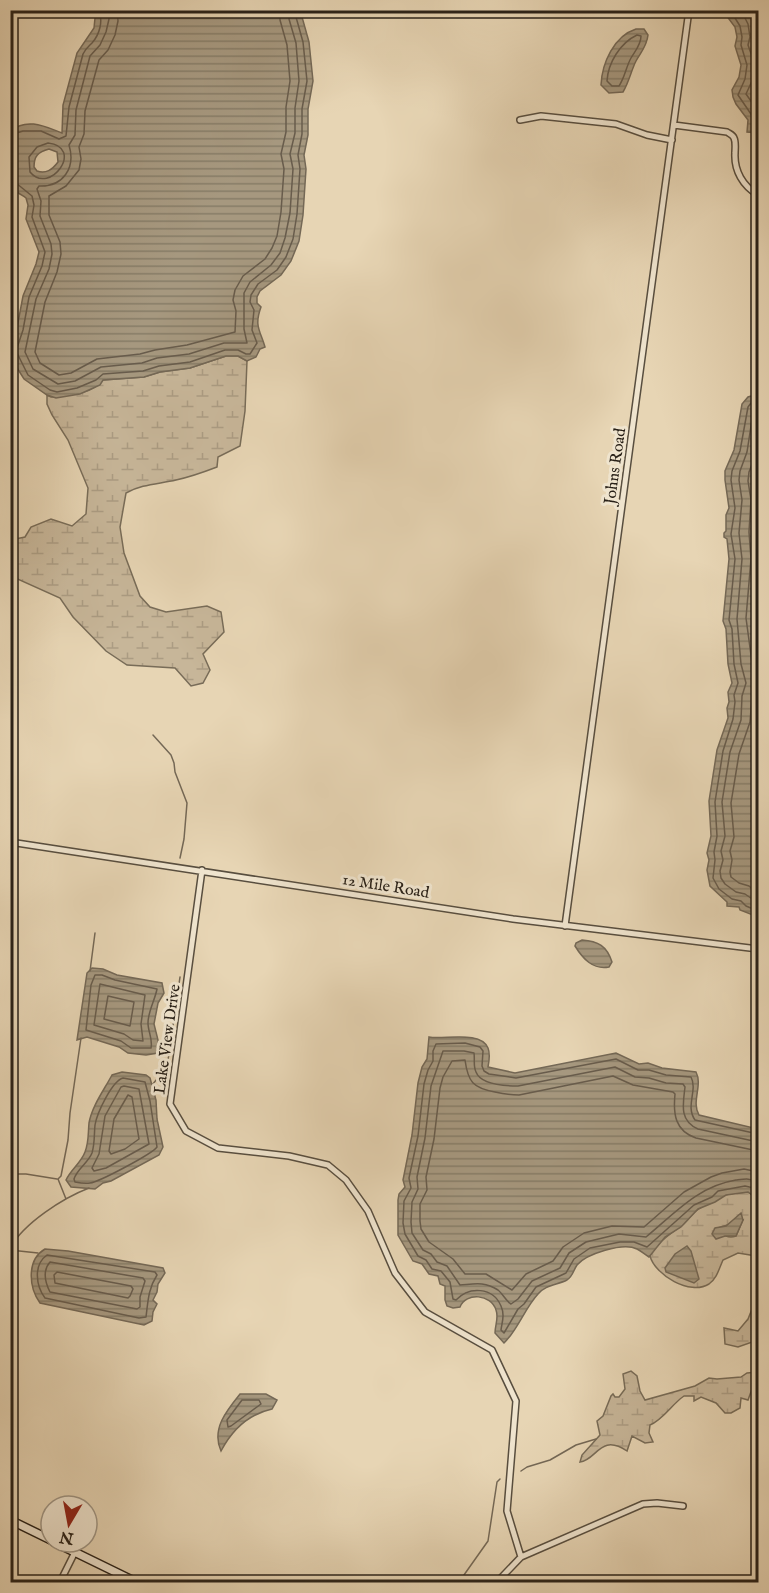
<svg xmlns="http://www.w3.org/2000/svg" width="769" height="1593" viewBox="0 0 769 1593" font-family="'IM FELL English',serif">
	<style>
		.wetland { fill: url(#wetland-marsh); stroke: #786c58; stroke-width: 1.5; fill-rule: evenodd }
		.water { fill: url(#water-rules); stroke: #746856; stroke-width: 1.5; fill-rule: evenodd }
		.lines { fill: none; stroke-linecap: round; stroke-linejoin: round }
		.shore { stroke: #685c4c; stroke-width: 1.5 }
		.stream { stroke: #746856; stroke-width: 1.5 }
		.minor-casing { stroke: #584e3f; stroke-width: 8 }
		.secondary-casing { stroke: #292118; stroke-width: 10 }
		.minor { stroke: #efe4ce; stroke-width: 5 }
		.secondary { stroke: #efe4ce; stroke-width: 7 }
		.labels { text-anchor: middle; stroke-width: 6; stroke-linejoin: round; paint-order: stroke }
		.street-label { font-size: 16px; fill: #292118; stroke: #efe4ce }
	</style>
	<defs>
		<pattern id="wetland-marsh" width="20" height="14" patternUnits="userSpaceOnUse" patternTransform="scale(1.5)"><rect width="20" height="14" fill="#c7b699"/><path d="M1 5h8M5 5V1M11 12h8M15 12V8" fill="none" stroke="#ab9c83"/></pattern>
		<pattern id="water-rules" width="6" height="5" patternUnits="userSpaceOnUse" patternTransform="scale(1.5)"><rect width="6" height="5" fill="#a6987f"/><path d="M0 2.5h6" fill="none" stroke="#877c67"/></pattern>
	</defs>
	<rect width="100%" height="100%" fill="#e7d5b4"/>
	<filter id="stains"><feTurbulence type="fractalNoise" baseFrequency=".00333" numOctaves="4"/><feColorMatrix values="0 0 0 0 .2 0 0 0 0 .09 0 0 0 0 .02 0 0 0 .5 -.17"/></filter>
	<radialGradient id="worn" r=".72"><stop offset=".6" stop-color="#630" stop-opacity="0"/><stop offset="1" stop-color="#630" stop-opacity=".3"/></radialGradient>
	<path class="wetland" d="M226 356H238L247 361 245 411 240 446 218 457 217 467C204 472 190 477 176 480 159 484 142 484 126 493L120 527 124 553 140 596 150 607 166 612 207 606 221 612 224 632 203 654 210 670 203 683 191 686 175 668 127 665 106 651 73 617 60 598 13 577 11 573 10 540 25 537 31 527 51 519 72 526 86 514 88 488 68 440 52 415 47 404V395L51 397C68 395 91 395 103 380L144 377 160 372 190 368Z
		M748 1192 754 1196 758 1195V1267L756 1256 738 1253 723 1260C719 1269 717 1278 709 1284 690 1296 655 1275 650 1256 656 1244 668 1235 680 1227 686 1223 690 1216 696 1211 703 1205 713 1202 720 1197 727 1193 739 1193 748 1192ZM743 1220 736 1236C727 1239 722 1234 715 1229Z
		M758 1294V1340L738 1347 725 1344 724 1328 738 1331 748 1319Z
		M631 1371 637 1376 640 1391 645 1400 695 1386 709 1378 717 1379 741 1377 747 1373 758 1372V1386L752 1389 748 1400 741 1398 740 1408 731 1413H725L716 1403 701 1397 694 1401V1396H684C672 1404 663 1420 650 1425L649 1433 653 1442 645 1443 632 1436 627 1451C600 1433 597 1460 580 1462L582 1455 600 1435 597 1421 603 1416 611 1396 613 1394 615 1397H619L625 1389 623 1374Z"/>
	<path class="water" d="M93 11H306L302 17 309 42 313 81 308 109V135L304 155 306 169 303 215 299 241 291 261 281 275 260 291 257 297V303L261 307C254 326 260 330 265 347L260 349 256 357 247 361 238 356H226L190 368 160 372 144 377 103 380 100 385 80 394 56 398 47 395 24 379 14 363 13 349 23 296 36 264 39 252 26 219 28 205 26 198C22 195 17 193 14 189 6 182 11 165 14 156L11 151V131C27 117 46 127 62 133L63 105 77 53 94 28 95 18ZM49 149 57 152 58 162C52 170 46 174 37 171L34 167C34 156 38 152 49 149Z
		M723 11H758V133L747 132 748 120 736 104 733 97 732 90 739 77 741 65 735 46 737 37 735 27Z
		M636 29H644L648 35C647 46 641 52 636 61 631 71 629 82 623 92L609 93 601 85C602 63 614 36 636 29Z
		M758 394V917L740 910 739 907 727 906V902L710 886 707 870 709 860 707 853 711 836 709 801 717 750 728 718 727 708 729 702 728 692 732 683 728 664 726 629 723 621 729 559 727 539 724 537V533L726 531V515L729 508 725 480V471L734 450 742 404 748 397Z
		M582 940C598 941 607 946 612 962L609 967C593 970 583 959 575 946L576 943Z
		M92 968 103 969 117 975 162 983 164 993 158 1003 154 1024 158 1040V1053L146 1055 128 1053 119 1047 87 1037 77 1040 87 973Z
		M429 1037C443 1040 481 1030 488 1048 490 1053 489 1062 488 1067L515 1073 616 1053 639 1064 648 1063 662 1068 696 1072C703 1085 691 1102 699 1115L758 1129V1195H752L748 1192 726 1195 715 1202 698 1209 681 1227 665 1237 649 1257C644 1254 641 1251 637 1249 623 1242 586 1254 577 1265 573 1271 573 1276 567 1280 557 1285 545 1285 538 1294 525 1308 517 1331 504 1343L495 1333C495 1325 499 1318 496 1310 491 1294 466 1292 460 1307L453 1308 447 1306 445 1300V1286L440 1284 438 1276 429 1274 422 1264 413 1261 398 1235V1200L399 1194 405 1187 403 1180 412 1135 418 1083 422 1067 427 1059Z
		M122 1072 146 1075 150 1078 156 1100 157 1119 163 1147 159 1155 111 1181 103 1183 95 1189 71 1187 66 1180C71 1169 81 1163 85 1152 89 1142 88 1133 89 1123 92 1106 104 1090 112 1075Z
		M741 1213 743 1220 736 1236H725L716 1239 712 1234 715 1228 726 1226Z
		M687 1246 691 1251 699 1279 694 1283 666 1272 665 1268 675 1254Z
		M45 1249 68 1251 163 1268 165 1273 158 1284 157 1292 153 1300 157 1304 153 1312 152 1321 144 1325 40 1303C29 1288 26 1260 45 1249Z
		M240 1394H266L277 1400 272 1409C249 1414 232 1430 221 1451 211 1429 227 1410 240 1394Z"/>
	<g class="lines">
		<path class="shore" d="M107 10 109 19 106 32 100 45 90 56 76 110 75 135 69 145C76 168 63 187 39 186L37 189 41 201 40 216 51 244 52 254 49 269 36 299 25 352 33 369 58 384 75 381 101 367 142 363 157 358 189 354 224 343H247L244 329V293L250 282 271 265 280 253 285 238 290 213 293 169 290 154 295 133V108L299 81 296 43 289 19 290 10
			M117 10 118 21 115 35 108 50 99 60 85 111 84 134 79 147 81 159 79 170 66 186 49 196V215L60 242 61 254 57 272 45 302 35 352 40 363 59 375 71 373 97 359 140 354 155 350 187 345 235 332 236 311 233 300 235 290 243 276 265 259 272 248 277 236 281 212 284 169 281 154 286 132V107L290 81 287 45 280 20V10
			M730 10 740 26 742 37 741 45 747 65 745 79 738 95 753 117 755 125 758 126
			M741 10 748 24 750 37 748 45 755 65 752 81 746 94 758 111
			M637 35 641 36C641 45 635 51 631 58 626 67 625 77 619 86H612L607 81C608 63 620 43 637 35Z
			M10 135 23 131H41L59 139 66 136 69 107 83 54C86 48 88 47 92 43 100 34 103 21 99 10
			M48 143C85 147 50 196 30 172L29 157 37 147Z
			M10 182 16 183 32 196 34 205 32 217 45 252 42 266 29 297 23 330 16 351 28 375 50 390 57 392 77 388 96 380 103 374 143 371 159 366 190 362 225 350H238L246 354H250L257 343 252 330 254 310 250 302 251 295 258 284 277 270 286 257 293 239 297 214 300 169 298 155 302 134V109L307 81 303 42 296 17 299 10
			M758 401 751 403 748 407 740 451 732 471 731 480 735 508 731 534 735 559 729 620 732 629 734 664 738 683 734 695 735 702 733 719 723 751 715 802 717 836 714 852 715 860 713 878 719 889 732 899 741 901 746 906 758 911
			M758 409 753 413 747 452 740 471 739 480 742 500 739 533 742 559 737 619 741 664 746 683 742 696 741 720 730 752 722 802 725 836 721 851 723 860 720 871 721 878 725 884 736 892 745 894 758 903
			M758 434 756 454 749 472 748 481 751 500 749 532 751 559 746 618 755 685 752 697 750 722 739 754 731 803 734 837 730 851 732 860 730 872 731 877 739 883 749 886 758 894
			M95 975H102L115 980 157 989C155 1000 148 1011 148 1023 148 1032 153 1039 151 1048H131L121 1041 86 1030 91 985Z
			M100 984 145 995 141 1024 143 1041 133 1040 124 1034 94 1025Z
			M108 996 134 1002 130 1026 104 1019Z
			M123 1078 145 1082 150 1101 157 1147C152 1154 99 1182 90 1183 85 1184 80 1183 75 1182L74 1179C77 1169 88 1163 92 1153 95 1143 94 1134 95 1125 97 1113 112 1081 123 1078Z
			M124 1086 139 1089 149 1144 106 1168 94 1171 92 1168 99 1154 105 1116 121 1087Z
			M128 1095 132 1097 139 1139 125 1149 111 1154 109 1151 114 1119Z
			M758 1134 695 1120C685 1106 698 1090 691 1077L666 1075 649 1070H638L616 1059 516 1078 489 1074 484 1071 482 1066 483 1051 480 1047 465 1043 436 1044 433 1051V1061L428 1070 424 1084 418 1136 409 1178 411 1188 404 1201 403 1223 405 1234 418 1256 426 1260 432 1269 441 1271 450 1282 453 1299 456 1300C469 1286 493 1287 501 1306 505 1315 502 1322 501 1330L504 1333 518 1309 524 1304 536 1287 566 1273 574 1259 590 1248 620 1242H634L647 1247 694 1205 712 1197 718 1191 745 1186 758 1189
			M758 1142 698 1129C679 1121 683 1104 685 1087L683 1084 666 1083 649 1078 635 1077 615 1067 518 1086C506 1086 481 1085 476 1072 473 1066 475 1059 474 1053L464 1051H443L431 1086 425 1138 417 1177 418 1189 412 1202 411 1222 412 1233 423 1250 431 1254 437 1262 447 1266 460 1285C474 1284 484 1281 498 1290 503 1294 506 1301 511 1304L518 1299 532 1281 560 1268 569 1253 586 1242 619 1234 646 1237C674 1214 698 1186 736 1180 745 1179 750 1178 758 1182
			M758 1151 696 1138C675 1131 673 1114 675 1094L673 1092 633 1085 613 1076 519 1095C511 1095 503 1094 495 1092 473 1088 468 1082 465 1060L452 1061 443 1077 440 1088 434 1139 426 1177 427 1190 420 1204V1221L421 1229 429 1242 453 1259 465 1274H486L512 1290 526 1274 553 1261 563 1247 584 1233 612 1226 644 1227 684 1192 711 1177 722 1173 744 1169 758 1172
			M47 1255 155 1272 157 1275C148 1289 148 1302 146 1317L139 1318 45 1298C36 1286 33 1265 47 1255Z
			M50 1262 143 1278 145 1281 140 1297V1307L137 1309 50 1292C45 1282 42 1271 50 1262Z
			M57 1272 131 1286 133 1289 130 1296 128 1298 55 1283 54 1275Z
			M242 1400H259L261 1404 231 1426 228 1427 227 1420Z"/>
		<path class="stream" d="M10 361 14 360
			M153 735 171 755 174 763 175 772 187 803 184 839 180 858
			M90 971 95 933
			M152 1085 167 1067 180 977
			M10 1174H26L57 1179
			M66 1199 58 1179 61 1176 68 1140 70 1113 81 1038
			M10 1248C24 1223 63 1198 89 1188
			M10 1250 38 1253
			M758 1360 757 1366 758 1370
			M521 1471 527 1467 550 1460 576 1445 596 1439
			M459 1582 488 1541 497 1482 500 1479"/>
		<defs>
			<path id="minor" d="M520 120 541 116 616 124 647 135 672 140
				M674 125 727 132C730 134 733 135 734 138 736 142 735 149 735 153 734 171 743 186 758 195
				M10 842 513 919 758 949
				M202 870 170 1104 186 1131 218 1148 289 1156 328 1165 346 1180 368 1211 395 1273 425 1312 492 1350 516 1401 507 1511 521 1557
				M565 926 689 10
				M60 1582 75 1552
				M497 1582 521 1557 643 1504 657 1503 683 1506"/>
			<path id="secondary" d="M10 1520 51 1540
				M54 1542 136 1582"/>
		</defs>
		<use href="#minor" class="minor-casing"/>
		<use href="#secondary" class="secondary-casing"/>
		<use href="#minor" class="minor"/>
		<use href="#secondary" class="secondary"/>
	</g>
	<g class="labels">
		<g class="street-label">
			<text transform="translate(614 466) rotate(-82)" y="6">Johns Road</text>
			<text transform="translate(386 885) rotate(9)" y="6">12 Mile Road</text>
			<text transform="translate(166 1039) rotate(-82)" y="6">Lake View Drive</text>
		</g>
	</g>
	<rect width="769" height="1593" fill="none" stroke="#e7d5b4" stroke-width="36"/>
	<rect x="12" y="12" width="745" height="1569" fill="none" stroke="#292118" stroke-width="3"/>
	<rect x="18" y="18" width="733" height="1557" fill="none" stroke="#292118" stroke-width="1.5"/>
	<g transform="translate(69 1524) rotate(190)"><circle r="28" fill="#efe4ce" stroke="#a09685" stroke-width="1.5"/>
	<path d="M0-4.5L10 22L0 15L-10 22Z" fill="#8f2418"/>
	<text y="-9" font-size="16" font-weight="bold" text-anchor="middle" fill="#292118">N</text>
	</g>
	<rect width="100%" height="100%" filter="url(#stains)"/>
	<rect width="100%" height="100%" fill="url(#worn)"/>
</svg>
